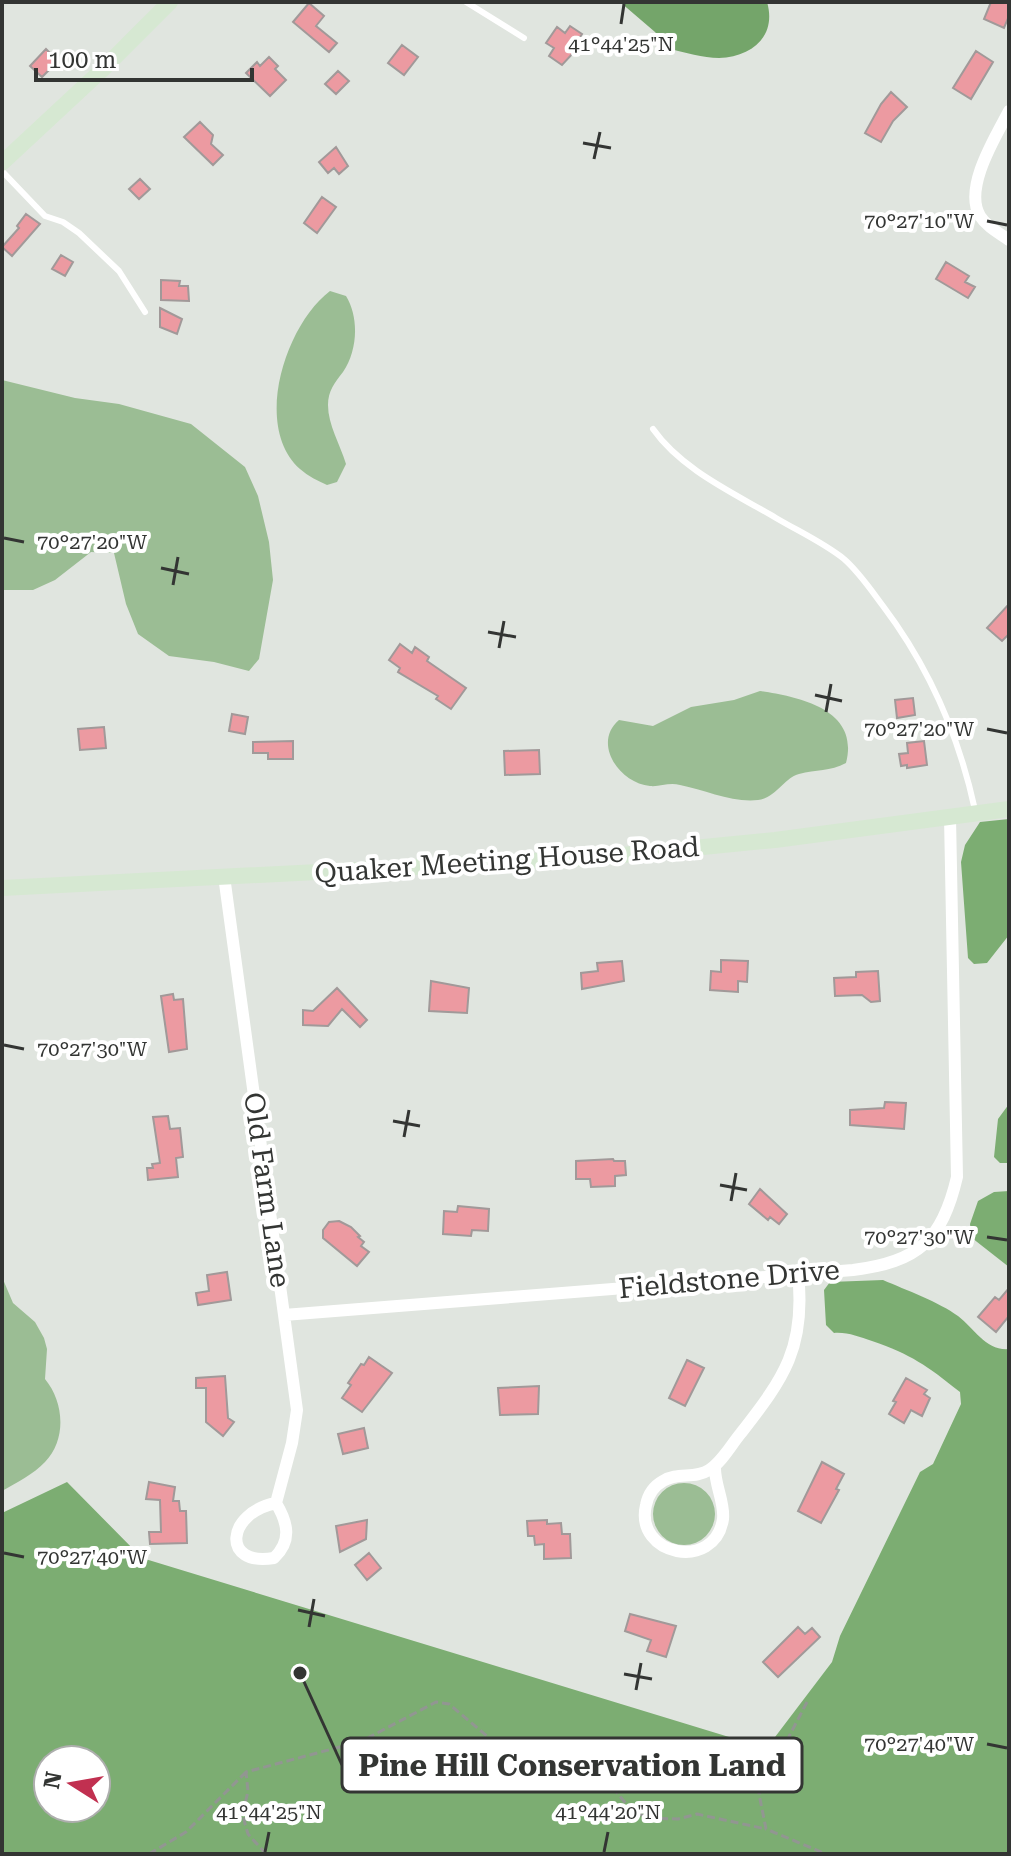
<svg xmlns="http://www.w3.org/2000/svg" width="1011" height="1856" font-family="'Roboto Serif',serif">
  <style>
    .green { fill: #9bbd94 }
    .forest { fill: #7cad72; fill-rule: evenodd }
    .water { fill: #74a56a }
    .building { fill: #ec9aa1; stroke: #a19999; stroke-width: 2 }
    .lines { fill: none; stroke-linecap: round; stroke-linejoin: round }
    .path { stroke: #929692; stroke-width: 3; stroke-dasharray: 8 4; stroke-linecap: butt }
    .lane { stroke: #fff; stroke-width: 6 }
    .street { stroke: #fff; stroke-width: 12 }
    .secondary { stroke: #d6e8d2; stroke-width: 16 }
    .ticks { fill: none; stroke: #333533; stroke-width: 3 }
    .labels { text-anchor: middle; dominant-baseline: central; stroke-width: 8; stroke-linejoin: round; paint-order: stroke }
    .street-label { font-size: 28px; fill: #333533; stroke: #fff }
    .ticks-label { font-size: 20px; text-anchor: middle; fill: #333533; stroke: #fff; stroke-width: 8; stroke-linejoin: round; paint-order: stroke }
    .leader { fill: none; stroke: #333533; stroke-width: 3 }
    .callout-dot { fill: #333533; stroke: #fff; stroke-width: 3 }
    .callout { fill: #fff; stroke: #333533; stroke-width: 3 }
    .callout-label { font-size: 30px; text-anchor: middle; font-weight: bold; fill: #333533 }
  </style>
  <rect width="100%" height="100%" fill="#e0e5df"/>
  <path class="green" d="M330,291L346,296C359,317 358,350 343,372C335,382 328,391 328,405C328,425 340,444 346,464L337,482L327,485C318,481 308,476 300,469C252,426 286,324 330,291Z
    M2,380L75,398L119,404L191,424L245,467L258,496L269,542L273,580L259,659L249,671L214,662L169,656L138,634L126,604L114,553L91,552L55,580L33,590H2Z
    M760,691C799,697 860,709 846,763C830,772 816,769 799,774C785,777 776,798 758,800C733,803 705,790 680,785C669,782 660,787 650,786C619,783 592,743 619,720L653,726L691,707L734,700Z
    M2,1277L13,1303L35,1322L44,1338L47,1349L45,1379C64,1402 67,1439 45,1462C34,1474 16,1483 2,1491Z
    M653 1514a31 31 0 1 1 62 0a31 31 0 1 1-62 0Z"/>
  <path class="forest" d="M1009,819V935L987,963L974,964L968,958L961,862L965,845L980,822Z
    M1009,1104V1163H1000L994,1157L998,1119Z
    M1009,1191V1267L972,1238L970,1224L978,1201L994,1192Z
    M883,1280C906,1290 939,1302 958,1316C975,1329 986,1351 1009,1349V1854H2V1513L67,1482L142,1558L752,1744L772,1741L832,1662L840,1636L920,1472L933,1464L961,1404L960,1392C926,1365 912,1355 872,1341C859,1337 848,1332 834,1333L826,1325L824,1290L830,1282ZM48,1760H96V1808H48Z"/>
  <path class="water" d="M620,2H767C777,36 752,57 719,58C703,58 685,52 669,49L655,32Z"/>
  <path class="building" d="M991,2H1009V16L1004,28L984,19Z
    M309,3L324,16L316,26L337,43L329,52L293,22Z
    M570,26L582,34L572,49L575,51L562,65L549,56L554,48L546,43L557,27L565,33Z
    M402,45L418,57L404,75L388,63Z
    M46,49L58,61L42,77L30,66Z
    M976,51L993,62L971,99L953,88Z
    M269,57L278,66L275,69L286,80L270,96L246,73L257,62L260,66Z
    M338,71L349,81L336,94L325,84Z
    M891,92L907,107L893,121L881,142L865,133L881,104Z
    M200,122L213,135L211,144L223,155L213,165L184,137Z
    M336,147L348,166L339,174L334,168L328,173L319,162Z
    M140,179L150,189L139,199L129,189Z
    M322,197L336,207L317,233L304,223Z
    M26,214L40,224L12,256L2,247L19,228L17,226Z
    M61,255L73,262L65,276L52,269Z
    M946,262L969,276L965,282L975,287L968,298L936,279Z
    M161,280L180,281L179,286H188L189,301L161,300Z
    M160,308L182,319L177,334L160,327Z
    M1009,604V634L1002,641L987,628Z
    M400,644L412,653L415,647L429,657L427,661L466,688L451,709L436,699L438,696L398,672L400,668L389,660Z
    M913,698L915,715L897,718L895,700Z
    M232,714L248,717L245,734L229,731Z
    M104,727L106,748L80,750L78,729Z
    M293,741V759H268V753H253V742Z
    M924,741L927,765L907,768V765L901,766L899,754L908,753L907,743Z
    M539,750L540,774L505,775L504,751Z
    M721,960L748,961L747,982L738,981V992L710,990L711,971L721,972Z
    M622,961L624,981L582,989L581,973L598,971L597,963Z
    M878,971L880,1001L871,1002L862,995L835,996L834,978L856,977V972Z
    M431,981L469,988L467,1013L429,1011Z
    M337,988L367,1020L360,1027L342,1009L328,1026L303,1025V1010L313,1011Z
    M173,994L174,1000L183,999L187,1049L169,1052L161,996Z
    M885,1102L906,1103L904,1129L850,1125V1110L884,1108Z
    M168,1116L170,1129L180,1128L183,1157L176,1158L178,1177L148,1180L147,1168H153L152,1164L160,1163L153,1117Z
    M613,1159L614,1161H625L626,1175L615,1176V1186L591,1187L590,1179H576V1161Z
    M760,1189L787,1214L779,1224L770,1217L768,1220L749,1204Z
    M458,1206L489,1209L488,1231L472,1230L471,1236L443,1234L444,1211L457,1212Z
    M339,1221L351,1227L360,1236L358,1237L364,1242L361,1246L369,1252L357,1266L323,1238V1230L329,1222Z
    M227,1272L231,1300L198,1305L196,1293L209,1291L207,1275Z
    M1009,1288V1316L996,1332L978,1317L995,1297L999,1300Z
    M369,1357L392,1373L362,1412L342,1398L351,1385L348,1383L361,1364L364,1365Z
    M687,1360L704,1368L685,1406L669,1398Z
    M225,1376L228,1418L234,1422L223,1436L206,1422V1388H196V1378Z
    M906,1378L927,1390L924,1394L930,1398L922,1416L911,1410L904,1423L889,1414L896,1402L893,1401Z
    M539,1386L538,1414L500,1415L498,1388Z
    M364,1428L368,1448L343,1454L338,1434Z
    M822,1462L844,1474L836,1489L839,1490L821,1523L798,1511Z
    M149,1482L175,1487L173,1501H179L180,1511H186L187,1543L150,1544L149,1532H161L160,1500L146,1499Z
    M367,1520L366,1539L340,1552L336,1526Z
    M547,1520V1524L561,1523L562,1534H570L571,1558L544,1559V1544L535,1545L534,1536H528L527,1521Z
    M369,1553L381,1568L367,1580L355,1565Z
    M630,1614L676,1626L666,1657L647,1651L651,1640L625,1631Z
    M798,1627L805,1634L812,1628L820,1637L778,1677L763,1662Z"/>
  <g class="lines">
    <path class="path" d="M807,1702L759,1794L766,1829L826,1854
      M149,1854L186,1832L246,1772
      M266,1854L248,1834L245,1824L243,1813L248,1791L246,1772L362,1741L436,1702L449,1704L519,1763L556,1771L594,1765L632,1811L649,1818L678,1819L697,1814L766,1829"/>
    <path class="lane" d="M466,2L524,38
      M2,171L45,216L63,222L79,233L119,271L145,312
      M653,429C682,470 734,493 776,518C798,531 824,543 844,559C859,572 871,590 883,606C929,667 959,736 975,810"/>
    <path class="street" d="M1009,111C996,136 963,188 980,216C987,227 999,233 1009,240
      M224,876L297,1410L292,1443L276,1503
      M284,1315L853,1270C918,1262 942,1241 957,1177L950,817
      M715,1466C714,1484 725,1502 723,1519C715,1572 634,1556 646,1505C648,1495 654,1486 663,1481C677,1472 695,1479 709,1470C722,1462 731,1445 741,1433C784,1378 806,1347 798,1274
      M276,1503C288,1523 292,1541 274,1558C221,1567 226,1513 276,1503Z"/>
    <path class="secondary" d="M2,163L103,69L170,2
      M2,888L592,858L775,840L1009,809"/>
  </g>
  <path class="ticks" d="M621,24L624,4M583,143L611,148M594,159L600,132M987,221L1007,225M4,538L24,542M161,568L189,574M173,585L178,557M488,632L516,637M499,648L504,621M815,695L842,701M826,712L831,684M987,729L1007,733M4,1045L24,1049M393,1121L420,1126M404,1137L409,1110M720,1185L747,1190M731,1201L736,1173M987,1237L1007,1240M4,1553L24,1557M298,1610L325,1616M309,1627L314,1599M624,1674L652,1679M636,1690L641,1663M987,1744L1007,1748M265,1852L269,1832M604,1852L608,1832"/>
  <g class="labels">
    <g class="street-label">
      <text transform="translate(507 860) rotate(-4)">Quaker Meeting House Road</text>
      <text transform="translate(267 1190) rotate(82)">Old Farm Lane</text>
      <text transform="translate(729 1279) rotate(-5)">Fieldstone Drive</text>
    </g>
  </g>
  <g class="ticks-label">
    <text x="621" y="51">41°44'25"N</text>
    <text x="919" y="228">70°27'10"W</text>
    <text x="92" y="549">70°27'20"W</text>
    <text x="919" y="736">70°27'20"W</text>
    <text x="92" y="1056">70°27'30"W</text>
    <text x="919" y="1244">70°27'30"W</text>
    <text x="92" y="1564">70°27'40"W</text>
    <text x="919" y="1751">70°27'40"W</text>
    <text x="269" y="1819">41°44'25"N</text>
    <text x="608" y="1819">41°44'20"N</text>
  </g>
  <path class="leader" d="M300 1673L342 1765"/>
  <circle class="callout-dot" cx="300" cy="1673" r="8"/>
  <rect class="callout" x="342" y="1738" width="460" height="54" rx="8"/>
  <g class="callout-label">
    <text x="572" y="1776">Pine Hill Conservation Land</text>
  </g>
  <rect width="1011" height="1856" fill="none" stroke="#333533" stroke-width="8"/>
  <g transform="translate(72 1784) rotate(281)"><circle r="38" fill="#ffffff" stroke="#adaead" stroke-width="2"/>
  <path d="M0-6L14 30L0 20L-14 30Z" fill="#c13050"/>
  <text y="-12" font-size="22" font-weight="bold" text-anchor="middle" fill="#333533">N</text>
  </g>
  <path d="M36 68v12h216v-12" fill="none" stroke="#333533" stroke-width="4"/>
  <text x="48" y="68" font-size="24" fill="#333533" stroke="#ffffff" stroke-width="6" paint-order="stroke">100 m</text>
</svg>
